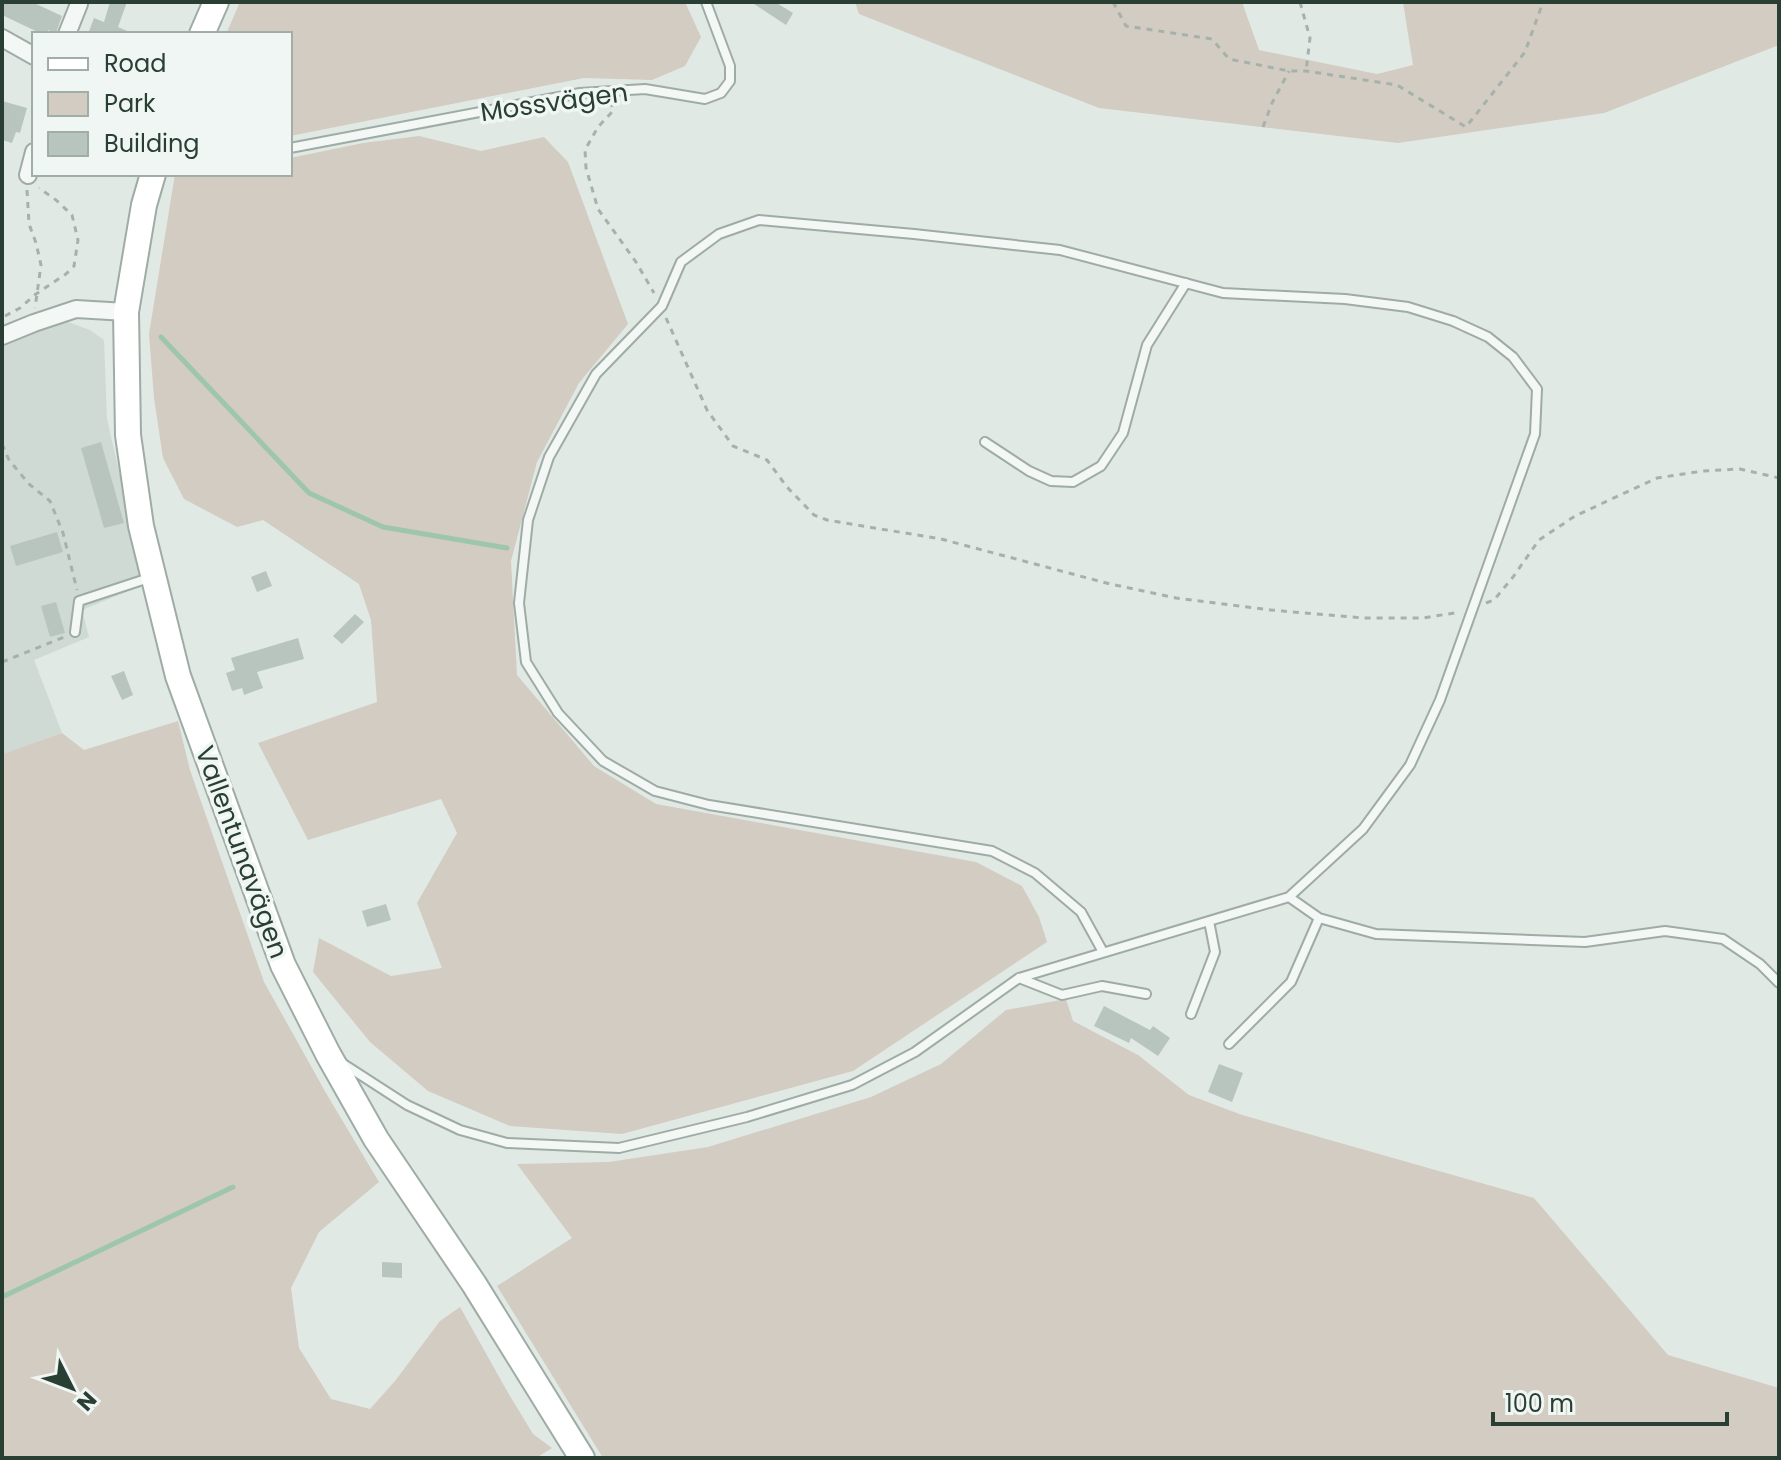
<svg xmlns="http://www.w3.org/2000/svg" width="1781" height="1460" font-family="Poppins,sans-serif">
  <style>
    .built { fill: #cfdad4 }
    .green { fill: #d2ccc3 }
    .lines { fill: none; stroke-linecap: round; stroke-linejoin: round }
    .stream { stroke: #9ec6ad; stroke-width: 5 }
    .building { fill: #b8c5be }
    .lane-casing { stroke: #9faca5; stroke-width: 12 }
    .street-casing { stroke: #9faca5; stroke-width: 20 }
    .secondary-casing { stroke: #9faca5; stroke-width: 28 }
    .path { stroke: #a7b1ac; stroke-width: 3; stroke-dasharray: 6 6; stroke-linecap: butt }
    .lane { stroke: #f3f7f5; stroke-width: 8 }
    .street { stroke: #f3f7f5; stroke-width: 16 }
    .secondary { stroke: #fff; stroke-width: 24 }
    .labels { text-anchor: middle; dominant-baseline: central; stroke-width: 7; stroke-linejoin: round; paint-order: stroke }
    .street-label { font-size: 26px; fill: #2a3f34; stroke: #f0f6f3 }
  </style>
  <rect width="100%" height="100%" fill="#e1e9e4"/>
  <path class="built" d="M65,321L90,330L104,340L107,419L145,584L82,610L89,637L34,660L62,733L2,754V344Z"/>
  <path class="green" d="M240,2H685L701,37L685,66L652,80L584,78L290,136V34H226Z
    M855,2H1242L1259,50L1377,74L1413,65L1403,2H1779V45L1604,113L1398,143L1099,108L859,14Z
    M419,136L481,151L544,137L568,162L628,324L579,383L537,462L511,561L517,675L594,766L656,804L976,862L1022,886L1039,917L1047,942L853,1071L622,1134L510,1126L428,1091L370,1042L313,972L319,938L391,976L442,968L417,903L457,833L441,799L308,840L258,743L377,702L371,620L359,584L263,520L237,527L184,499L163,458L154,398L149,334L175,174H290V158L363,143Z
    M178,721L190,770L264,982L326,1093L379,1182L319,1232L291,1288L299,1348L331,1399L370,1409L395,1381L440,1321L460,1307L507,1391L533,1434L552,1448L536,1458H2V754L62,733L84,750Z
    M1066,999L1073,1021L1138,1055L1189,1095L1242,1115L1534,1198L1668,1355L1779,1388V1458H603L497,1286L572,1238L517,1164L609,1162L708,1147L871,1097L941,1064L1006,1010Z"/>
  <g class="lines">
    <path class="stream" d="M161,337L309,493L383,527L507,548
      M2,1297L233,1187"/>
  </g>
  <path class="building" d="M2,2H32L62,16L56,33L48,30L46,34H42L2,15Z
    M110,2H127L118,27L134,34H88L94,18L104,22Z
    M751,2H775L793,13L786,25Z
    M2,101L27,108L20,133L16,132L12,143L2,140Z
    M101,442L124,523L104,528L81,448Z
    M57,532L63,552L16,566L10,546Z
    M266,571L272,586L257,592L251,577Z
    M56,602L65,633L50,637L41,606Z
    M355,614L364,622L342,644L333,636Z
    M298,638L304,659L257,672L263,688L244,695L242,688L232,691L226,673L235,670L231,658Z
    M124,671L133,695L122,700L111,676Z
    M386,904L391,920L367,927L362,911Z
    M1104,1006L1150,1030L1153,1026L1170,1038L1158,1056L1131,1038L1129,1043L1094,1026Z
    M1219,1064L1243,1073L1232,1102L1208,1092Z
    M382,1262L402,1263V1278L382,1277Z"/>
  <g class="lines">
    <g class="lane-casing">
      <path id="lane" d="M290,148L580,93L645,89L705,99L721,93L730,81V66L706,2
        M985,442L1029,471L1051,481L1073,482L1101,466L1123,433L1147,345L1186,283
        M75,632L79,601L152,577
        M1289,897L1319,918L1376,934L1585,942L1665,931L1723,939L1760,964L1779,983
        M1019,978L1062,995L1102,986L1146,994
        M1191,1014L1215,952L1209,921
        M1229,1044L1291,982L1319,918
        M342,1063L407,1105L460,1130L507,1143L619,1148L747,1117L852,1085L915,1052L1019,978L1289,897L1363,829L1410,765L1440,700L1535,434L1537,389L1513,357L1488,337L1453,321L1408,307L1345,299L1223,293L1060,250L914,234L759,220L719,234L681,262L662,306L596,374L549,457L528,520L519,603L526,662L558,713L603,761L655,791L709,805L992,851L1035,873L1081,912L1103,952"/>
    </g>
    <g class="street-casing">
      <path id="street" d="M67,34L79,4
        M2,38L34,56
        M28,175L34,152
        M2,336L34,323L76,309L126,312"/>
    </g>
    <g class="secondary-casing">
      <path id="secondary" d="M202,34L216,2
        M153,174L144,205L126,312L128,435L141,526L178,676L283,965L328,1054L376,1139L474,1284L582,1458"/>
    </g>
    <path class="path" d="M1113,2L1126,26L1212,39L1229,59L1289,71H1306L1397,85L1466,127L1525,52L1543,2
      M1300,2L1310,38L1306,71
      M611,101L613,111L598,127L585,150L586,168L598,209L636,262L654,293
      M1263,127L1272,103L1289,71
      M27,190L29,224L36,243L41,265L35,308
      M5,316L20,308L36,294L66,274L74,266L78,240L72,215L56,200L39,188
      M666,318L707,410L733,446L767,460L787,487L814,515L827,520L941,539L1110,584L1176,598L1271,610L1363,618H1423L1460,612
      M2,444L9,460L29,484L50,501L63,533L77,590
      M1486,603L1494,600L1513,577L1539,540L1575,516L1657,478L1703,471L1740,469L1779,478
      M2,662L64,637"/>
    <use href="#lane" class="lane"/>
    <use href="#street" class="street"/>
    <use href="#secondary" class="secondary"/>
  </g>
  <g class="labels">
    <g class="street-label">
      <text transform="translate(554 102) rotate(-8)">Mossvägen</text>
      <text transform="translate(242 852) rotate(70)">Vallentunavägen</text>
    </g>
  </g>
  <rect width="1781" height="1460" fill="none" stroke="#2a3f34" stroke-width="8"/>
  <rect x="32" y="32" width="260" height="144" fill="#f0f6f3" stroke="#a1ada7" stroke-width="2"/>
  <rect x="48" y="58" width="40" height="12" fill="#ffffff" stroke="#a1ada7" stroke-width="2"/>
  <text x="104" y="72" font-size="24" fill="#2a3f34">Road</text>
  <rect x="48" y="92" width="40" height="24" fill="#d2ccc3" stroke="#a1ada7" stroke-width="2"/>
  <text x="104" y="112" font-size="24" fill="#2a3f34">Park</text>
  <rect x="48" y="132" width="40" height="24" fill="#b8c5be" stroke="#a1ada7" stroke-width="2"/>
  <text x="104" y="152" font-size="24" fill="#2a3f34">Building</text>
  <g transform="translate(72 1388) rotate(132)" stroke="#f0f6f3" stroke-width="6" paint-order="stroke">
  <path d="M0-6L14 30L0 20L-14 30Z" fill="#2a3f34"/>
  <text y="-12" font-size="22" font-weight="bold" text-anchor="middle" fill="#2a3f34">N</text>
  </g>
  <path d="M1493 1412v12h234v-12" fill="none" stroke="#2a3f34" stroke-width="4"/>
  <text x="1505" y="1412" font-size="24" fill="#2a3f34" stroke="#f0f6f3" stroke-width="6" paint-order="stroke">100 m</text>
</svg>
